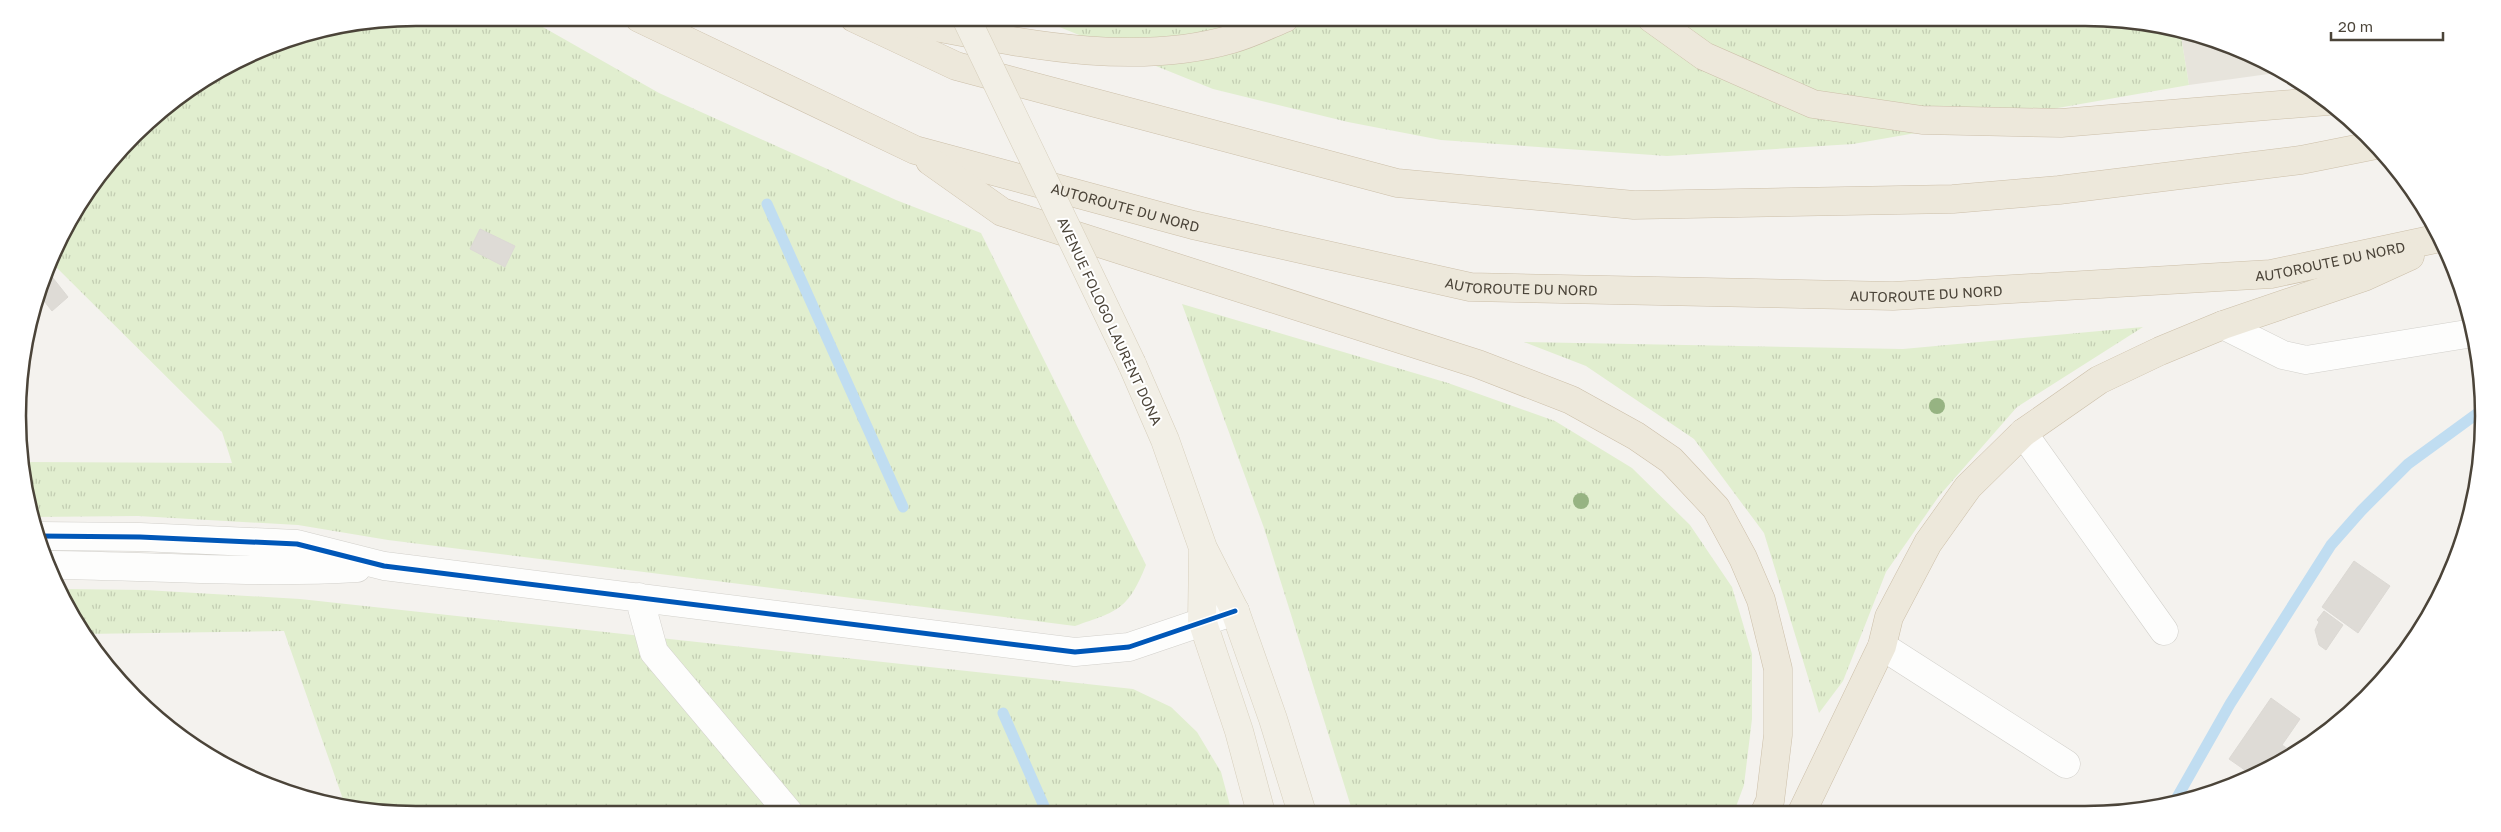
<svg xmlns="http://www.w3.org/2000/svg" width="2501" height="832" font-family="'Golos Text',sans-serif">
  <style>
    .residential { fill: #e7e4dc }
    .grass { fill: url(#grass-tufts) }
    .lines { fill: none; stroke-linecap: round; stroke-linejoin: round }
    .stream { stroke: #c0ddf1; stroke-width: 11 }
    .building { fill: #dedbd6; stroke: #dcd9d4 }
    .minor-casing { stroke: #d2d0cb; stroke-width: 29 }
    .major-casing { stroke: #d6cebb; stroke-width: 29 }
    .highway-casing { stroke: #ccbfa9; stroke-width: 29 }
    .minor { stroke: #fdfdfc; stroke-width: 28 }
    .major { stroke: #f2efe6; stroke-width: 28 }
    .highway { stroke: #ede8db; stroke-width: 28 }
    .major-bridge-casing { stroke: #d6cebb; stroke-width: 29; stroke-linecap: butt }
    .major-bridge { stroke: #f2efe6; stroke-width: 28 }
    .cycleway-casing { stroke: #fff; stroke-width: 8 }
    .cycleway { stroke: #0057b8; stroke-width: 5 }
    .tree { fill: #96b382 }
    .labels { text-anchor: middle; dominant-baseline: central; stroke-width: 4; stroke-linejoin: round; paint-order: stroke }
    .street-label { font-size: 14px; fill: #4b4439; stroke: #fff }
    .rim { fill: none; stroke: #4b4439; stroke-width: 2.5 }
  </style>
  <defs>
    <pattern id="grass-tufts" width="24" height="20" patternUnits="userSpaceOnUse" patternTransform="scale(1.25)"><rect width="24" height="20" fill="#e1eecf"/><path d="M3 7l-1-3M5 7V3M7 7l1-3M15 17l-1-3M17 17v-4M19 17l1-3" fill="none" stroke="#c3cdb2"/></pattern>
  </defs>
  <rect width="100%" height="100%" fill="#f4f2ee"/>
  <path class="residential" d="M2180,30L2261,58L2283,72L2189,85Z"/>
  <path class="grass" d="M416,18H527L659,93L896,200L981,233L1146,565C1128,610 1118,611 1075,626L388,540L298,525L138,516L31,517L22,462L232,463L222,432L52,263L59,239L100,173L153,117L264,48L339,25Z
    M1037,18H2085L2180,30L2189,85L1853,144L1667,156L1441,140L1348,122L1213,89Z
    M1182,304L1448,383L1555,421L1632,468L1690,525L1732,587L1752,654V719L1744,785L1734,812L1353,813L1264,528Z
    M2143,327L2017,407L1939,496L1886,572L1843,681L1819,713L1764,533L1694,439L1586,366L1524,342L1903,349Z
    M63,589L145,590L300,599L1133,689L1171,707L1197,732L1221,772L1232,813L416,814L345,805L284,631L83,634Z"/>
  <g class="lines">
    <path class="stream" d="M767,204L903,507
      M1003,713L1047,813
      M2175,801L2230,704L2331,545L2361,511L2408,464L2482,410"/>
  </g>
  <path class="building" d="M480,229L515,246L505,267L470,249Z
    M49,273L68,297L52,311L41,297Z
    M2354,561L2390,586L2358,633L2322,607Z
    M2324,611L2343,625L2326,650L2319,645L2315,630L2319,622L2317,620Z
    M2271,698L2300,719L2282,745L2291,751L2252,775L2229,759Z"/>
  <g class="lines">
    <g class="minor-casing">
      <path id="minor" d="M2223,325L2283,355L2306,360L2473,333
        M2023,433L2164,631
        M39,536L140,537L297,544L384,566L1075,652L1129,647L1235,611
        M52,565C154,566 256,574 357,568
        M639,597L654,652L790,814
        M1882,646L2066,764"/>
    </g>
    <g class="major-casing">
      <path id="major" d="M1132,364L1165,440L1203,548L1235,611L1273,719L1302,813
        M1203,550L1202,620L1239,731L1261,813"/>
    </g>
    <g class="highway-casing">
      <g id="highway">
        <path id="s1" d="M639,18L915,150L1193,225L1470,287L1893,296L2271,274L2440,238"/>
        <path d="M854,18L956,66L1397,183L1634,205L1953,199L2059,190L2301,160L2376,145"/>
        <path d="M886,18C997,37 1121,71 1232,39C1250,34 1268,25 1285,18"/>
        <path d="M1651,18L1704,56L1813,104L1922,120L2061,123L2328,101"/>
        <path d="M930,161L1002,212L1478,364L1571,400L1636,436L1671,460L1716,508L1743,558L1761,600L1778,669V735L1770,801L1765,812"/>
        <path d="M1802,812L1882,646L1889,617L1928,543L1968,487L2023,433L2099,380L2160,351L2223,325L2364,277L2410,256"/>
      </g>
    </g>
    <use href="#minor" class="minor"/>
    <use href="#major" class="major"/>
    <use href="#highway" class="highway"/>
    <g class="major-bridge-casing">
      <path id="major-bridge" d="M966,18L1132,364"/>
    </g>
    <use href="#major-bridge" class="major-bridge"/>
    <g class="cycleway-casing">
      <path id="cycleway" d="M39,536L140,537L297,544L384,566L1075,652L1129,647L1235,611"/>
    </g>
    <use href="#cycleway" class="cycleway"/>
  </g>
  <g class="tree">
    <circle cx="1937" cy="406" r="8"/>
    <circle cx="1581" cy="501" r="8"/>
  </g>
  <g class="labels">
    <g class="street-label">
      <text stroke="none"><textPath href="#s1" startOffset="524">AUTOROUTE DU NORD</textPath></text>
      <text stroke="none"><textPath href="#s1" startOffset="1740">AUTOROUTE DU NORD</textPath></text>
      <text stroke="none"><textPath href="#s1" startOffset="929">AUTOROUTE DU NORD</textPath></text>
      <text stroke="none"><textPath href="#s1" startOffset="1334">AUTOROUTE DU NORD</textPath></text>
      <text transform="translate(1110 321) rotate(65)">AVENUE FOLOGO LAURENT DONA</text>
    </g>
  </g>
  <path d="M0 0H2501V832H0ZM416 26H2085A390 390 0 0 1 2475 416V416A390 390 0 0 1 2085 806H416A390 390 0 0 1 26 416V416A390 390 0 0 1 416 26Z" fill="#fff" fill-rule="evenodd"/>
  <path class="rim" d="M416 26H2085A390 390 0 0 1 2475 416V416A390 390 0 0 1 2085 806H416A390 390 0 0 1 26 416V416A390 390 0 0 1 416 26Z"/>
  <path d="M2331 32v8h112v-8" fill="none" stroke="#4b4439" stroke-width="2.5"/>
  <text x="2338" y="32" font-size="15" fill="#4b4439" stroke="#ffffff" stroke-width="4" paint-order="stroke">20 m</text>
</svg>
